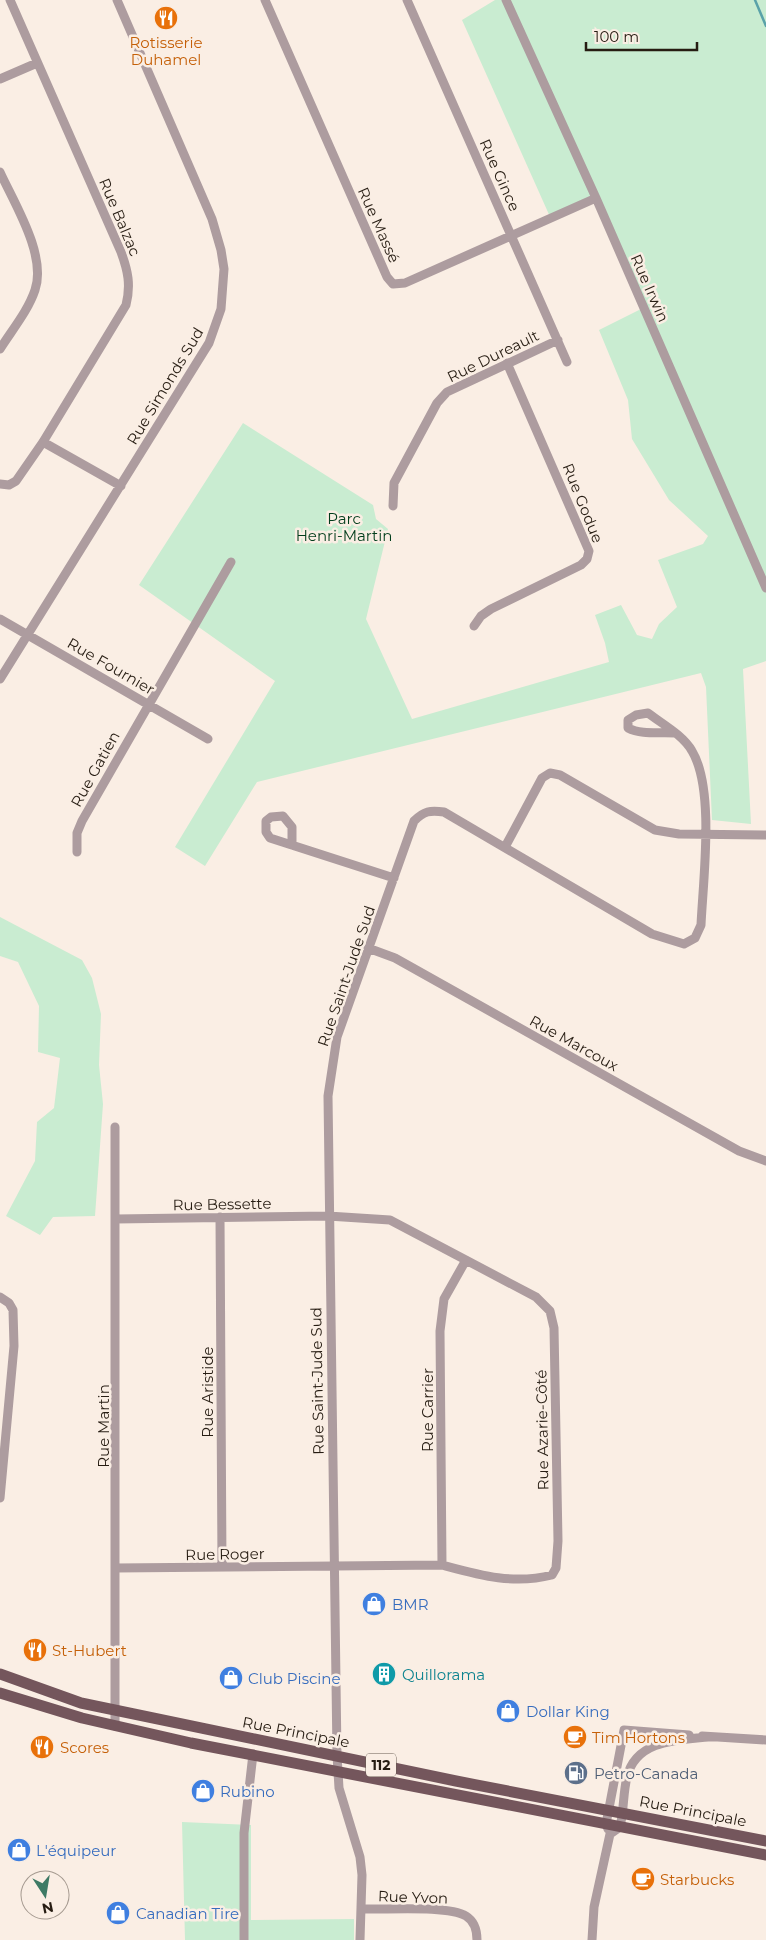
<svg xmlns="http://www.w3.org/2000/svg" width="766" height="1940" font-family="Montserrat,sans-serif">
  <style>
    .green { fill: #c9ecd1 }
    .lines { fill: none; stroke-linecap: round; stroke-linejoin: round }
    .stream { stroke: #5aa2a9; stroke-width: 2.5 }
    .minor { stroke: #ad9c9f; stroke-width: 9 }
    .major { stroke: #74565c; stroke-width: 11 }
    .labels { text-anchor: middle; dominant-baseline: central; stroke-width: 5; stroke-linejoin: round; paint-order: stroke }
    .shield { fill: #faeee4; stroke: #665b51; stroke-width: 1 }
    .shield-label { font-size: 14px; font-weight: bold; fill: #261c12 }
    .food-label { font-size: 15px; fill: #c56008; stroke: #faeee4; text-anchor: start }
    .street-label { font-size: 15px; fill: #261c12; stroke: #faeee4 }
    .park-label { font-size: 15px; fill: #003d1b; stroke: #faeee4 }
    .shop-label { font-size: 15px; fill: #366cbe; stroke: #faeee4; text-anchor: start }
    .culture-label { font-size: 15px; fill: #0d838f; stroke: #faeee4; text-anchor: start }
    .service-label { font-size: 15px; fill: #4e5e75; stroke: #faeee4; text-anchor: start }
  </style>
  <rect width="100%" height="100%" fill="#faeee4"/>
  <path class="green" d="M495,0H766V661L743,669L751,824L712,820L706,687L701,673L257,782L205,866L175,847L275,681L139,585L243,423L373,505L376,519L388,529L366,619L412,719L609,662L605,643L595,615L621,605L637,635L652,639L659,624L677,607L658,560L703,544L708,536L669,500L632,439L628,400L599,330L643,308L596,198L551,219L462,20Z
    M0,917L82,960L92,978L101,1014L99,1065L103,1104L95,1216L53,1217L40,1235L6,1216L35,1161L37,1122L54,1108L60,1058L38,1052L39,1006L18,962L0,956Z
    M182,1822L251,1825V1920L354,1919V1940H185Z"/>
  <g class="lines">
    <path class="stream" d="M755,0L766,26"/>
    <path class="minor" d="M265,0L387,277L393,284L405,283L596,198
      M407,0L567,362
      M506,0L596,198L766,588
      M0,79L37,63
      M0,172C14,203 47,255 35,290C28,311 12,330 0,349
      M43,442L121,486
      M0,484L9,485L16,481L43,442L126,305C131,285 128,271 121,252L10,0
      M393,506L394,483L437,403L447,392L558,340
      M0,619L208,739
      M474,626L481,616L491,609L581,565L587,559L589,551L507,363
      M0,679L209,343L221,309L224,269L221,250L212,219L117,0
      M292,845V827L283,816L271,817L266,821V832L270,838L394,878
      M505,847L542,778L550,773L560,775L655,830L679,834L766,835
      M77,852V833L82,821L231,562
      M368,948L395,958L739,1151L766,1161
      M220,1217L222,1567
      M116,1219L328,1216L390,1220L536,1297L550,1311L554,1328L558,1541L556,1568L552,1575C513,1585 479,1575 442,1565L116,1568
      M0,1297L9,1303L13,1310L14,1346L0,1498
      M442,1565L440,1331L444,1299L466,1260
      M115,1726V1127
      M702,1736L766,1740
      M608,1829L606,1824L624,1730L689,1735
      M361,1909C385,1910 448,1905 466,1916C474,1921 477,1931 477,1940
      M244,1940V1833L253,1754
      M360,1940L362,1875L360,1857L339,1788L337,1755L328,1096L337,1037L414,821C424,811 430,810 444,812L652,934L684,944L695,938L701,925C703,880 715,789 692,751C683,735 662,724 648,713L636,715L628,720V728C641,735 659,732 675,733
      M592,1940L594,1907L610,1834L620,1827C624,1810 623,1793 627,1777C636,1740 677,1740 708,1737"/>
    <path class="major" d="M0,1674L81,1703L456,1781L766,1841
      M0,1693L82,1718L191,1743L766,1855"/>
  </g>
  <defs>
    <g id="restaurant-disc" transform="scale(1.25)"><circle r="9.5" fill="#e8710a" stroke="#faeee4"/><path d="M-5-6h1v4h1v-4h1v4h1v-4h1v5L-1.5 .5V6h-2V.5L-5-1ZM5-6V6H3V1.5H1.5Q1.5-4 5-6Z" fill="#fff"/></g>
    <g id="shop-disc" transform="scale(1.25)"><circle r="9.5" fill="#3f7fe0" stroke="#faeee4"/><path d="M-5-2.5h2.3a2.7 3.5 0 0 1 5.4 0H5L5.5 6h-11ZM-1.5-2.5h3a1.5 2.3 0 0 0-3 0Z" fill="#fff"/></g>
    <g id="building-disc" transform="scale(1.25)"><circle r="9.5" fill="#0f9aa8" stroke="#faeee4"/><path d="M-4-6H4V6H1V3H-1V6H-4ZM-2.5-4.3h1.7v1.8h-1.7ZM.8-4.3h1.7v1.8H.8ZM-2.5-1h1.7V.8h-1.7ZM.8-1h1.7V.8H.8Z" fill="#fff"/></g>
    <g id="cafe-disc" transform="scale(1.25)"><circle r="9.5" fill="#e8710a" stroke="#faeee4"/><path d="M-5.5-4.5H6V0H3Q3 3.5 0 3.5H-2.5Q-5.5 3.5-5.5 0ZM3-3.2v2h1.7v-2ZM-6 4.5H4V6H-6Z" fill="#fff"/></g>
    <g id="fuel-disc" transform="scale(1.25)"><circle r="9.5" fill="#5c6f8a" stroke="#faeee4"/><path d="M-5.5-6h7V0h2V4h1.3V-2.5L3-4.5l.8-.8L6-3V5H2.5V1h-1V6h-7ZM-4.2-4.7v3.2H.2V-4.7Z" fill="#fff"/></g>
  </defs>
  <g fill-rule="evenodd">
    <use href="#restaurant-disc" x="166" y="18"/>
    <use href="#shop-disc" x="374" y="1604"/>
    <use href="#restaurant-disc" x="35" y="1650"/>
    <use href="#building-disc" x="384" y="1674"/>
    <use href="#shop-disc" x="231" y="1678"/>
    <use href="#shop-disc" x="508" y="1711"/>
    <use href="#cafe-disc" x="575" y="1737"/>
    <use href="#restaurant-disc" x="42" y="1747"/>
    <use href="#fuel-disc" x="576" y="1773"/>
    <use href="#shop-disc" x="203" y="1791"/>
    <use href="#shop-disc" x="19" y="1850"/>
    <use href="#cafe-disc" x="643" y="1879"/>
    <use href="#shop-disc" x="118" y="1913"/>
  </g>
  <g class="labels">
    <rect class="shield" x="366" y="1753.5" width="30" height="23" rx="4"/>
    <g class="shield-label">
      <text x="381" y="1765">112</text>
    </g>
    <g class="food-label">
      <text x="166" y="42" text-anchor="middle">Rotisserie<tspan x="166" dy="17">Duhamel</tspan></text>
      <text x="52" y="1650">St-Hubert</text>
      <text x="592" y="1737">Tim Hortons</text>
      <text x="60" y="1747">Scores</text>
      <text x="660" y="1879">Starbucks</text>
    </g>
    <g class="street-label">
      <text transform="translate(500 175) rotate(66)">Rue Gince</text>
      <text transform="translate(120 217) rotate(67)">Rue Balzac</text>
      <text transform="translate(379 225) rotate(66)">Rue Massé</text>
      <text transform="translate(650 288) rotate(66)">Rue Irwin</text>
      <text transform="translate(493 356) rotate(-26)">Rue Dureault</text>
      <text transform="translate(165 386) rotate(-59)">Rue Simonds Sud</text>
      <text transform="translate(583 503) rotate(68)">Rue Godue</text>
      <text transform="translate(111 666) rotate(30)">Rue Fournier</text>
      <text transform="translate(95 769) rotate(-61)">Rue Gatien</text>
      <text transform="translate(346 976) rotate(-71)">Rue Saint-Jude Sud</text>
      <text transform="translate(574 1043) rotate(29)">Rue Marcoux</text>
      <text transform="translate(222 1204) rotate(-1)">Rue Bessette</text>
      <text transform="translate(317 1381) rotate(-91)">Rue Saint-Jude Sud</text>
      <text transform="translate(207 1392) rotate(-90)">Rue Aristide</text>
      <text transform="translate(427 1410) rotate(-90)">Rue Carrier</text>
      <text transform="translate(103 1426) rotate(-90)">Rue Martin</text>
      <text transform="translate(542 1430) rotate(-91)">Rue Azarie-Côté</text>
      <text transform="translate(225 1554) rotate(-1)">Rue Roger</text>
      <text transform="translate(296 1732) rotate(11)">Rue Principale</text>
      <text transform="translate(693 1811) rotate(11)">Rue Principale</text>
      <text transform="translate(413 1897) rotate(2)">Rue Yvon</text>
    </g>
    <g class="park-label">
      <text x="344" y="518">Parc<tspan x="344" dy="17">Henri-Martin</tspan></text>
    </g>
    <g class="shop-label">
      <text x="392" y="1604">BMR</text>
      <text x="248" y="1678">Club Piscine</text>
      <text x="526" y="1711">Dollar King</text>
      <text x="220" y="1791">Rubino</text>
      <text x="36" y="1850">L'équipeur</text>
      <text x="136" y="1913">Canadian Tire</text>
    </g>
    <g class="culture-label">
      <text x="402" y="1674">Quillorama</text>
    </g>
    <g class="service-label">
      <text x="594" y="1773">Petro-Canada</text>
    </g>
  </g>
  <g transform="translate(45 1895) rotate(168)"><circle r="24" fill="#faeee4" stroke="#a59a90"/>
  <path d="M0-4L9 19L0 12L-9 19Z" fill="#3e7a65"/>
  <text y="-8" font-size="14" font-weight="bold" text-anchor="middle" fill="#261c12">N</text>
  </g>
  <path d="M586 42v8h111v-8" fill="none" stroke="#261c12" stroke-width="2.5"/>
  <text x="594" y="42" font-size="15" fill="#261c12" stroke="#faeee4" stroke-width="4" paint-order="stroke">100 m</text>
</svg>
